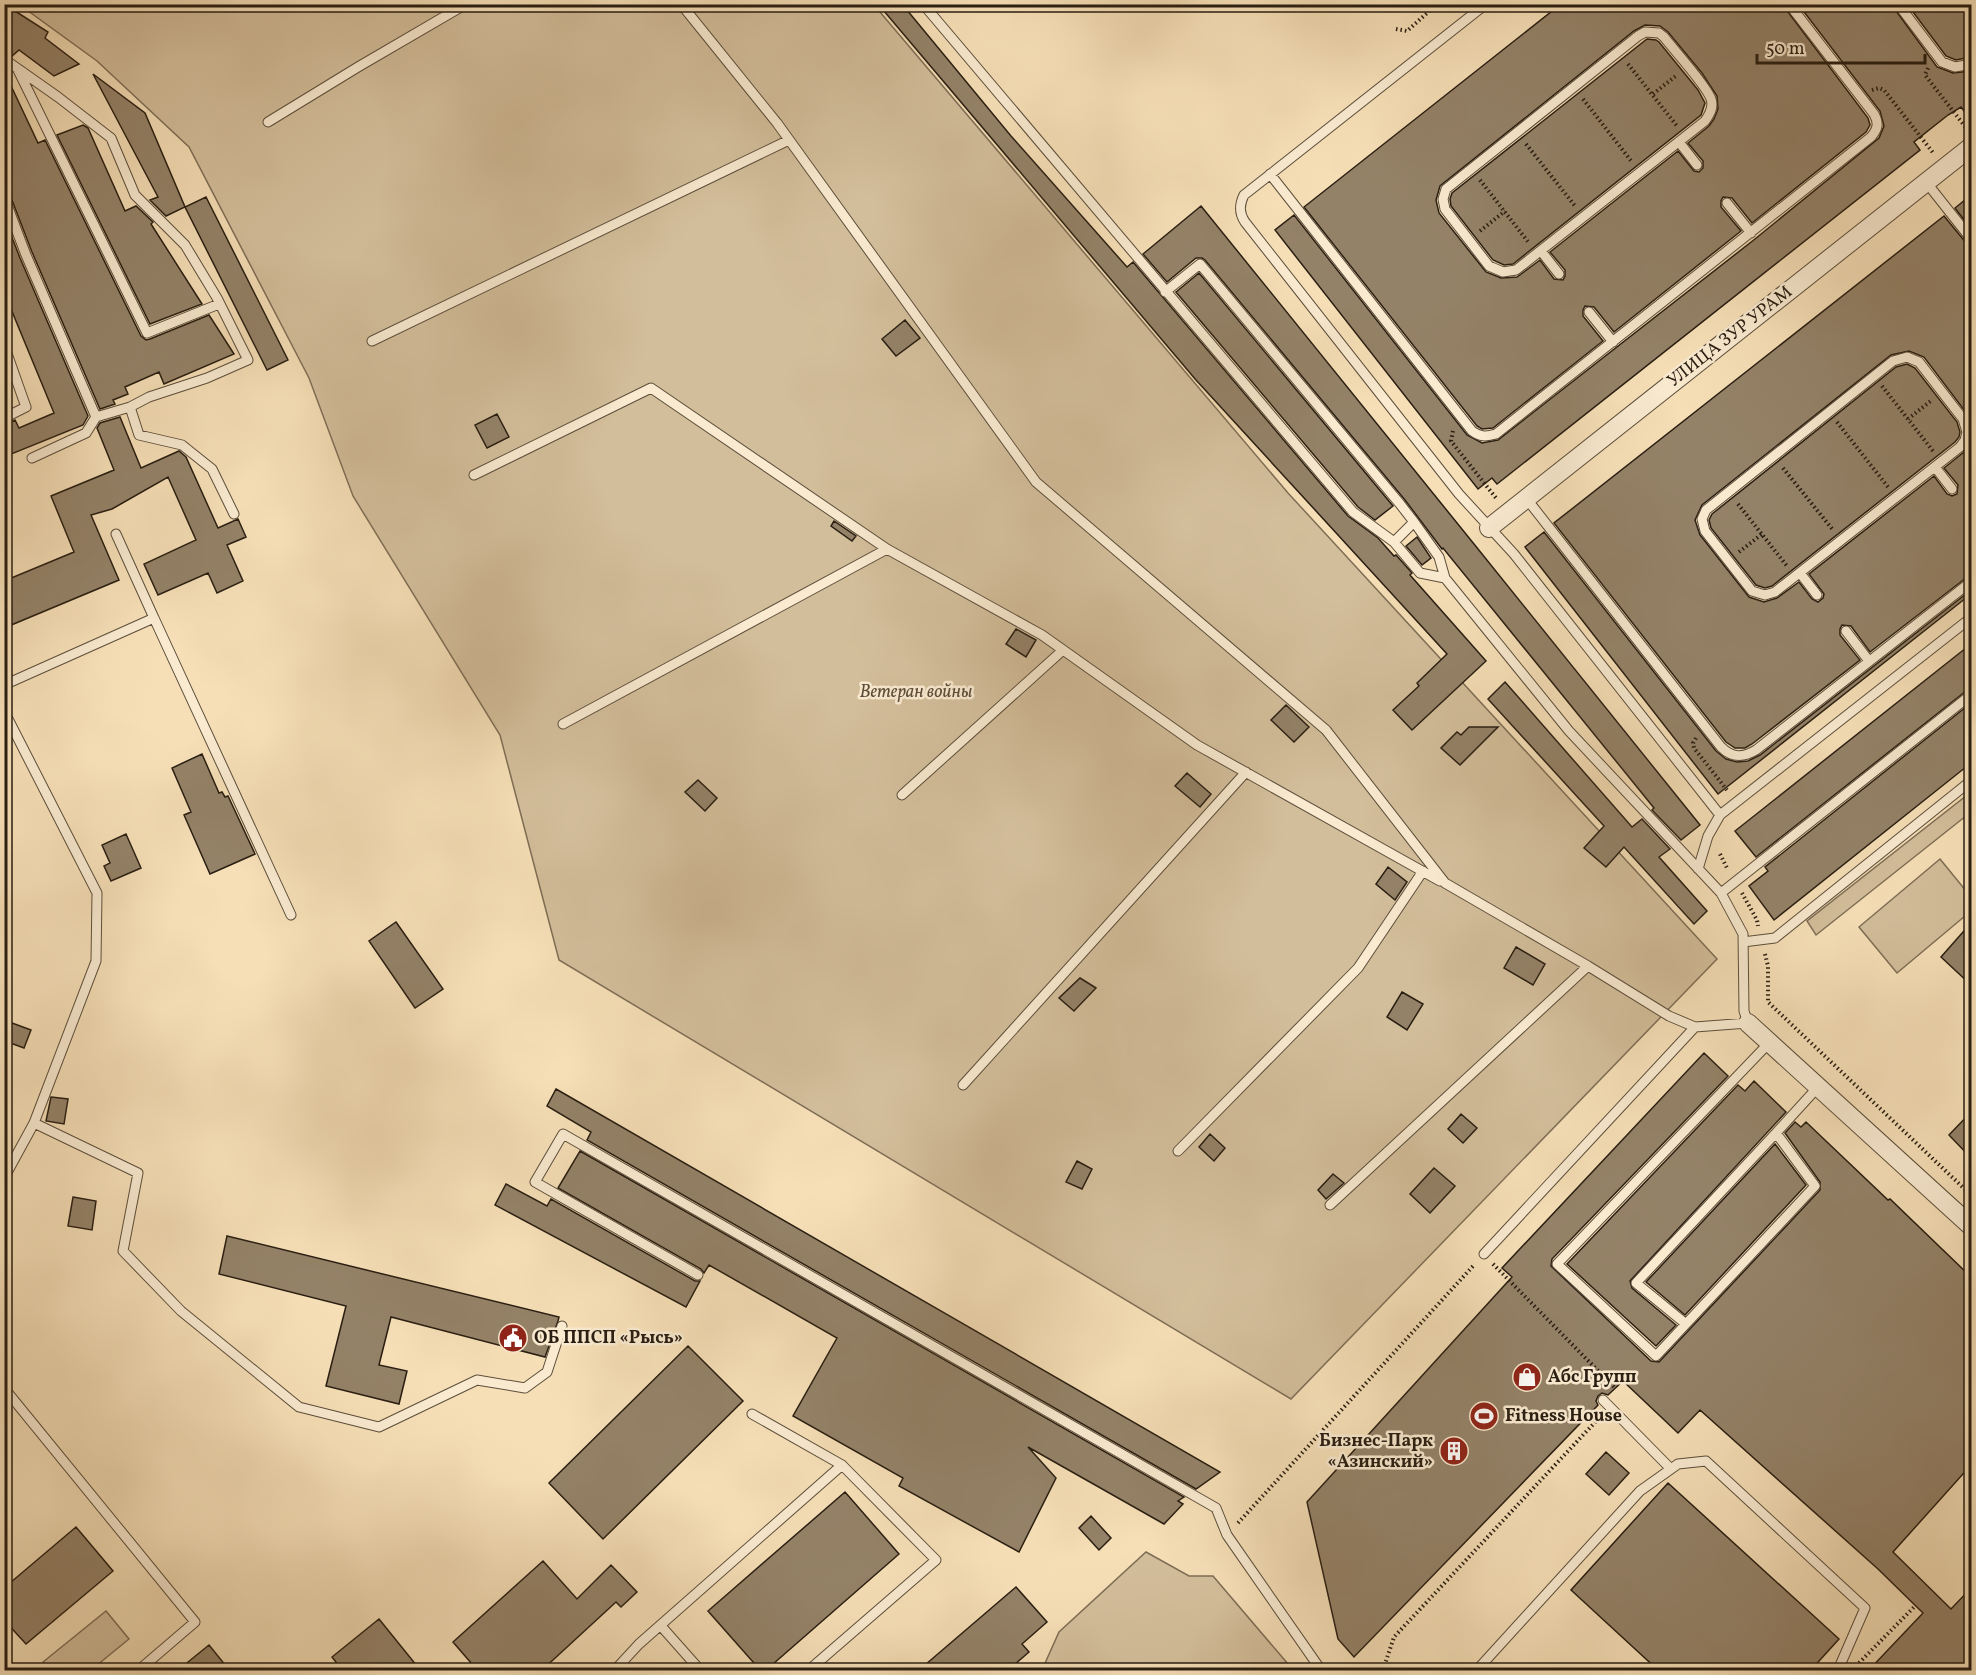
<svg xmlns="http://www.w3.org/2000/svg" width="1976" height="1675" font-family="Vollkorn,serif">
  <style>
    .green { fill: #d3be9b; stroke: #7e6e56; stroke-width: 1.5 }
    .building { fill: #948268; stroke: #291e12; stroke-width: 1.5; fill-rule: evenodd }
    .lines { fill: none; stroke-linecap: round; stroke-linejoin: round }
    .lane-casing { stroke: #5c4e3b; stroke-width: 11 }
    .street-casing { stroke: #5c4e3b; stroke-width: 20 }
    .path { stroke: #291e12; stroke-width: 4; stroke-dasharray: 1.5 3; stroke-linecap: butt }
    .lane { stroke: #f9ead0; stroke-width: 9 }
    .street { stroke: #f9ead0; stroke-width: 18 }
    .labels { text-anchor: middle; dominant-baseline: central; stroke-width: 5; stroke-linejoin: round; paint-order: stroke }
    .street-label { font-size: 18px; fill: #291e12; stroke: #f9ead0 }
    .park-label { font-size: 18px; font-style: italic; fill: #5c4e3b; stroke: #f9ead0 }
    .poi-label { font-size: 18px; font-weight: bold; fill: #291e12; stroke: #f9ead0; text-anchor: start }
  </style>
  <rect width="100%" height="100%" fill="#f6dfb7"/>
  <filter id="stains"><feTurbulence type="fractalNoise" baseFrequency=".00333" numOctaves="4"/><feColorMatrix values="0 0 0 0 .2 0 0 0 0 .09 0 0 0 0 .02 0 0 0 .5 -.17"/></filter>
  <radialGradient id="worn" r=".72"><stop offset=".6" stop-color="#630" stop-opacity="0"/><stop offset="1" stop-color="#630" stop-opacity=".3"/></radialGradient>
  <path class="green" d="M20,5H874L1288,493L1717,959L1291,1399L559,960L500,735L353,496L309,378L189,147L97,61Z
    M1971,792V812L1816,935L1807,921Z
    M1940,859L1971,897V911L1897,973L1859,927Z
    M1146,1552L1189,1576H1213L1288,1664L1286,1670H1042L1059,1632Z
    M106,1611L129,1639L91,1670H50L43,1662Z"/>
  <path class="building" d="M4,4L48,32L45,38L79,64L54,76L19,50L12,56L4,52Z
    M878,4H902L1011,136L1127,267L1133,262L1348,516L1378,538L1394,556L1396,555L1412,573L1410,575L1486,661L1412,730L1393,710L1419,686L1417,683L1447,654L1196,380Z
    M1561,4H1782L1868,118L1870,125L1866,132L1752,223L1732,198L1723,197L1721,201V207L1741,231L1614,332L1594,307L1585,306L1583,310V316L1603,341L1493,428L1482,429L1477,426L1304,207ZM1645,25L1660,26L1668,32L1702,73L1717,96L1718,109L1714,119L1709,126L1688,143L1703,161V168L1699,172L1694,171L1678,151L1550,252L1565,270V276L1563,280L1554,279L1540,260L1517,277L1501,278L1486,272L1439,213L1436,200L1440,186L1634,31Z
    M1798,4H1891L1937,67L1953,73L1971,71V120L1961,107L1948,115L1914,142L1920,150L1497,484L1492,478L1478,489L1275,230L1294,215L1467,435L1482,443L1498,440L1755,239L1879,138L1884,126L1880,111Z
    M1907,4H1971V57L1956,60L1946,56Z
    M1647,39L1656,40L1659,42L1698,90L1705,103L1701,115L1513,264L1504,265L1493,260L1451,206L1450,199L1452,193Z
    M4,71L38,143L45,140L141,336L146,340L150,339L209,315L234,354L164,384L159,372L125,387L128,394L113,400L115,404L100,409L32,252L10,195L4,190Z
    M93,74L145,113L185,207L166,216L150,200L158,197Z
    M83,125L88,128L125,211L136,206L153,222L151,224L202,304L150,324L57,135Z
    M1971,195V229L1955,208Z
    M206,197L288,360L267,370L185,207Z
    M1201,206L1474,544L1700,825L1681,840L1652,810L1654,808L1443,548L1442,549L1405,500L1205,260L1202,258H1196L1167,282L1143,254Z
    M1944,216L1967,244L1971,247V424L1968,415L1924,357L1909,351L1891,355L1702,505L1695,520L1700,535L1749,597L1764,602L1777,598L1799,582L1812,599L1818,602L1823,598L1824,594L1809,574L1934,476L1947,494L1952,496L1957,494L1958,485L1944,468L1964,452L1971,442V574L1870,652L1851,626L1842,625L1840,629V635L1860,660L1752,744L1745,748H1735L1726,742L1554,523Z
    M4,217L20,258L88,416L83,425L4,457V425L15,420L19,428L54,413L4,292Z
    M1199,273L1393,506L1375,520L1358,507L1176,292Z
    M905,320L920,338L896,356L882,339Z
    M1907,364L1915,368L1957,422L1960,432L1959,437L1955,442L1772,586L1765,588L1756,585L1711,528L1709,520L1712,514L1896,367Z
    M497,414L509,437L487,448L475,425Z
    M120,417L141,468L179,451L186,457L218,528L238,519L246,537L227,545L243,581L217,593L208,573L158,595L144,564L196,540L168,477L112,509L91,515L119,580L4,628V581L74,552L51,496L114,470L97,428L100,423Z
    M834,521L856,536L852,541L831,526Z
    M1544,532L1716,751L1726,759L1737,762L1748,761L1760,755L1971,590V594L1718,794L1525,547Z
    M1417,537L1431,558L1422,565L1406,546Z
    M1016,629L1036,640L1026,657L1006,644Z
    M1971,644V687L1756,857L1735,831Z
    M1505,682L1632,827L1642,819L1670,849L1659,857L1707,911L1694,924L1624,847L1606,867L1584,848L1604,826L1488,699Z
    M1971,703V763L1774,920L1749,886L1768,871L1765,867Z
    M1286,705L1309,727L1294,742L1271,720Z
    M1469,727H1498L1460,765L1441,748L1457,732L1461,735Z
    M202,754L219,793L222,792L225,797L228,796L255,854L210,874L184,815L191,812L172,768Z
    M1187,773L1211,794L1200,807L1175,786Z
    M698,780L717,798L705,811L685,792Z
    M126,834L141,868L111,881L104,866L110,863L102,845Z
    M1388,867L1407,882L1395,900L1376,884Z
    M396,922L443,989L415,1008L369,941Z
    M1971,923V985L1941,957Z
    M1516,947L1545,964L1533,985L1504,968Z
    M1080,978L1096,988L1074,1011L1059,998Z
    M1402,992L1423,1004L1407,1030L1387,1017Z
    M12,1023L31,1030L24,1048L5,1041Z
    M1704,1053L1728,1076L1552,1259L1551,1266L1651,1361L1659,1362L1820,1190V1182L1785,1133L1795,1122L1801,1127L1806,1122L1888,1200L1890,1199L1971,1277V1465L1893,1552L1951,1609L1971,1588V1671H1868L1923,1613L1878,1569L1700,1410L1678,1433L1623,1381L1608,1395L1602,1393L1598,1396L1596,1401L1598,1405L1354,1657L1338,1639L1307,1502L1512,1277L1502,1268Z
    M1754,1081L1786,1112L1630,1281L1632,1288L1676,1325L1656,1346L1567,1264L1738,1085L1745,1091Z
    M556,1089L1220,1472L1196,1489L587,1140L591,1132L547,1106Z
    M51,1097L68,1099L64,1124L46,1121Z
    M1971,1112V1158L1949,1135Z
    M1461,1114L1477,1128L1463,1143L1448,1129Z
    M1210,1134L1225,1148L1214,1161L1199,1147Z
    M1775,1144L1806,1185L1685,1315L1646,1282Z
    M580,1151L1184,1497L1178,1501L1183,1504L1164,1524L1028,1447L1056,1478L1019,1552L899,1486L903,1478L793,1416L837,1338L709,1265L704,1273L701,1269L558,1188Z
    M1077,1161L1092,1169L1082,1189L1066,1182Z
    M1434,1168L1455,1186L1430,1213L1410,1194Z
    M1333,1174L1344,1183L1326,1199L1318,1190Z
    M506,1184L547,1206L551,1199L695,1281H700L686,1307L495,1205Z
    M73,1197L96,1201L92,1230L68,1226Z
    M227,1236L559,1317L558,1321L545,1357L391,1317L379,1365L407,1371L399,1404L326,1386L346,1306L219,1274Z
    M688,1346L743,1401L603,1539L549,1483Z
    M1606,1452L1629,1473L1609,1495L1586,1474Z
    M1668,1483L1839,1639L1810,1671H1659L1571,1590Z
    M845,1492L899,1554L765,1671H761L708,1611Z
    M1091,1516L1111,1538L1099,1550L1079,1528Z
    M76,1527L113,1571L26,1644L4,1620V1588Z
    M543,1561L577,1599L611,1565L637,1592L621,1607L616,1602L541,1671H478L453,1642Z
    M1016,1587L1047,1622L1022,1644L1029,1652L1007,1671H918Z
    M379,1619L421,1671H343L332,1657Z
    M209,1645L230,1671H177Z"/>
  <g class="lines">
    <g class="lane-casing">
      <path id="lane" d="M681,4L777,123L1036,482L1326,730L1445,883L1588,966L1669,1016L1695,1027L1748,1023L1744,1011L1743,934L1721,893L1569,731L1445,578L1420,573L1394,542L1353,512L923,4
        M1486,4L1244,195C1239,205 1239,213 1245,222L1459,494L1514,554L1720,815L1972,617
        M1898,4L1942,62L1955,67L1972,64
        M1645,32L1659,33L1664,37C1674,50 1707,86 1711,99C1714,107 1710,114 1705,121L1516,270L1503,272L1489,266L1445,209L1443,199L1446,189L1638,36Z
        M4,59L58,97L111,138L135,195L185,245L217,298L248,360L207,378L149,397L130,407L139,435L182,445L212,469L234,514
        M18,70L147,333L219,304
        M268,122L358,67L466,4
        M1679,142L1697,165
        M1270,174L1472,431C1480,437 1486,437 1496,434L1871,137C1878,129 1879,123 1874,114L1789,4
        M1926,182L1972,240
        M4,197L26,255L96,417L130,407
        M1727,203L1751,233
        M1541,251L1559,274
        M1165,292L1200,264L1400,504L1414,522L1394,542
        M1589,312L1613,342
        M372,341L789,140
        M4,345L26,407L4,418
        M1907,357L1919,362L1963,419L1967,432L1965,440L1960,447L1775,592L1765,595L1752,591L1705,531L1702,519L1706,510L1893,361Z
        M32,458L86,433L96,417
        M1935,467L1952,489
        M474,475L651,388L887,549L1042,635L1197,745L1440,881
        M1526,498L1721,747C1732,758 1743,758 1756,750L1972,581
        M1414,522L1439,557L1445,578
        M116,534L154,618
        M1800,573L1817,595
        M1846,631L1869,661
        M4,685L154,618L291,915
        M4,711L97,893L96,961L34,1123L4,1178
        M563,724L887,549
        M902,795L1063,650
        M1698,869L1708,836L1720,815
        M1721,893L1972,694
        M1743,942L1775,938L1972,780
        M1970,1032L1972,1034
        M1769,1043L1557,1264L1656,1356L1815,1186L1776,1133L1818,1087
        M963,1085L1246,772
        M34,1123L138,1173L123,1251L181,1311L299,1407L379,1427L477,1380L525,1388L547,1372L562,1326
        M1178,1151L1358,968L1423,871
        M1330,1205L1588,966
        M1484,1254L1695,1027
        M698,1275L535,1182L563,1134L1216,1508L1227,1535L1321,1670
        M1686,1324L1636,1283L1776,1133
        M4,1388L195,1622L139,1670
        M1603,1400L1671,1469
        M752,1414L842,1465L936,1560L809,1670
        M661,1626L700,1670
        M615,1670L639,1644L842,1465
        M1477,1670L1640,1491L1678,1464L1706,1461L1865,1608L1838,1670"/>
    </g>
    <g class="street-casing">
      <path id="street" d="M1489,528L1972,146
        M1748,1023L1972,1227"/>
    </g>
    <path class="path" d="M1396,29L1407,31L1437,4
      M1628,64L1677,126
      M1928,68L1925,75L1967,129
      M1872,90L1879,88L1884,90L1934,154
      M1653,94L1677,75
      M1583,99L1632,162
      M1526,144L1575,206
      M1480,180L1529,243
      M1480,231L1505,211
      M1882,386L1933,451
      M1908,419L1932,400
      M1837,422L1888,487
      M1453,431L1451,441L1496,498
      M1783,468L1833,530
      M1738,504L1787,566
      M1739,552L1762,534
      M1696,738L1693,743L1694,748L1727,790
      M1720,854L1727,868
      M1742,893L1757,920L1758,926
      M1765,954L1768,966V1002L1972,1196
      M1493,1264L1614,1387
      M1238,1523L1474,1265
      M1859,1663L1915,1606
      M1383,1670L1394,1637L1599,1418"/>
    <use href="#lane" class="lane"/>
    <use href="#street" class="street"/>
  </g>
  <defs>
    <g id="civic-disc" transform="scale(1.5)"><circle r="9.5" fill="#8f2418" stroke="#f9ead0"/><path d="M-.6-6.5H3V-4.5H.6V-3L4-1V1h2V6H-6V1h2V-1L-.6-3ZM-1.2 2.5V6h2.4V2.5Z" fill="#fff"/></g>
    <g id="shop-disc" transform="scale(1.5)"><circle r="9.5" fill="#8f2418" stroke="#f9ead0"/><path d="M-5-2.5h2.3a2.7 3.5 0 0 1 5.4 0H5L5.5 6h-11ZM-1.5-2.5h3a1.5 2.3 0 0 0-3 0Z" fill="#fff"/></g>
    <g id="stadium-disc" transform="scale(1.5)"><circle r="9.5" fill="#8f2418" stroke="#f9ead0"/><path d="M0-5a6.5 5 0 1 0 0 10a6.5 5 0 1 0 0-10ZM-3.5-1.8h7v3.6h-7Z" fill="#fff"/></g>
    <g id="building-disc" transform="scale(1.5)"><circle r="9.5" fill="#8f2418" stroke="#f9ead0"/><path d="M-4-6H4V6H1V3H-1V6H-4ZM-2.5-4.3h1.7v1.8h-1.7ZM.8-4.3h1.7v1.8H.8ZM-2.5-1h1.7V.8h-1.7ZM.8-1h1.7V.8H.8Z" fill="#fff"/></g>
  </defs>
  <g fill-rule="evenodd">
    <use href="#civic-disc" x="513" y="1338"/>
    <use href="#shop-disc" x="1527" y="1377"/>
    <use href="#stadium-disc" x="1484" y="1416"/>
    <use href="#building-disc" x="1454" y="1451"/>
  </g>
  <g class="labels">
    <g class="street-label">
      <text transform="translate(1730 337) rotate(-38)">УЛИЦА ЗУР УРАМ</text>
    </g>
    <g class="park-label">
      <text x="916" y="692">Ветеран войны</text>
    </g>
    <g class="poi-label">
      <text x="534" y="1338">ОБ ППСП «Рысь»</text>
      <text x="1548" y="1377">Абс Групп</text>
      <text x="1505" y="1416">Fitness House</text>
      <text x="1433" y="1441" text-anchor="end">Бизнес-Парк<tspan x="1433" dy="21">«Азинский»</tspan></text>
    </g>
  </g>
  <rect width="1976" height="1675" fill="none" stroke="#f6dfb7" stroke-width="24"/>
  <rect x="6" y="6" width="1964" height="1663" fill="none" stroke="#291e12" stroke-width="3"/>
  <rect x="12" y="12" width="1952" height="1651" fill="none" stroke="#291e12" stroke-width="1.5"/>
  <path d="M1757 54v9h168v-9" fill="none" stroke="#291e12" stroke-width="3"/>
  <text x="1766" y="54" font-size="18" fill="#291e12" stroke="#f9ead0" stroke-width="4.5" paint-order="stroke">50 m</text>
  <rect width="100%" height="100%" filter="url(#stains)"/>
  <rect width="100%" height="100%" fill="url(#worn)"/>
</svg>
